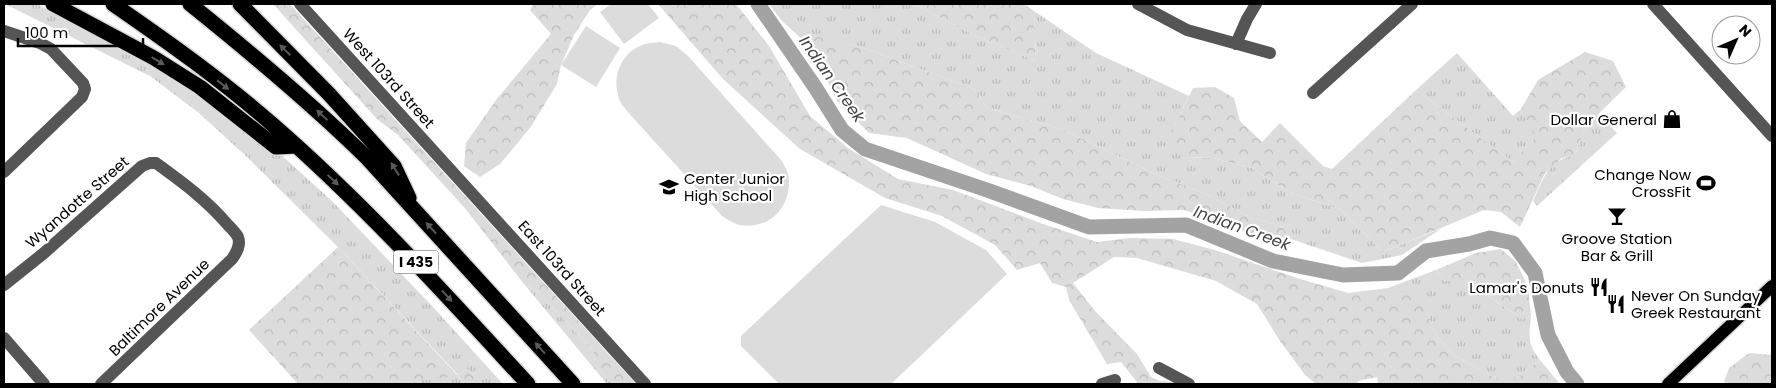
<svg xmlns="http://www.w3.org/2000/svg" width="1776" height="388" font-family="Poppins,sans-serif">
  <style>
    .grass { fill: url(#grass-tufts) }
    .forest { fill: url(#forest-crowns) }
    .park { fill: #dcdcdc }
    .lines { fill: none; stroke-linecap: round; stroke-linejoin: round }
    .river { stroke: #a3a3a3; stroke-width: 15 }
    .major-casing { stroke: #dbdbdb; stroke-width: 15 }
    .highway-casing { stroke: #dbdbdb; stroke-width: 18 }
    .minor { stroke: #555; stroke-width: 12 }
    .major { stroke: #000; stroke-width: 12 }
    .highway { stroke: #000; stroke-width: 15 }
    .oneway { fill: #595959 }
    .labels { text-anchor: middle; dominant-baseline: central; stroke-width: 4.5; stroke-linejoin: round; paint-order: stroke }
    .shield { fill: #fff; stroke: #4c4c4c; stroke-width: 1 }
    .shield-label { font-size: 14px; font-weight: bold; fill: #000 }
    .street-label { font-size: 15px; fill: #000; stroke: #fff }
    .poi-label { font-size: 15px; fill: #000; stroke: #fff; text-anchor: end }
    .water-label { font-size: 16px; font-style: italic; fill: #444; stroke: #fff }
  </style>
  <defs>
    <pattern id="grass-tufts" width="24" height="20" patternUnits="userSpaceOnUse" patternTransform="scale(1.25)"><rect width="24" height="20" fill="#dcdcdc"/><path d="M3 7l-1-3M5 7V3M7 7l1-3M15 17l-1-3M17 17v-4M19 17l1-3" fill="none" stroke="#bbb"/></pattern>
    <pattern id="forest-crowns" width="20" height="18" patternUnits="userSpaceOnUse" patternTransform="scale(1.25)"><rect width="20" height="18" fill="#dcdcdc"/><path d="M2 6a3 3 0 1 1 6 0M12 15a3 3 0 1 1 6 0" fill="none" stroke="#bbb"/></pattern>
  </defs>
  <rect width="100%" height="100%" fill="#fff"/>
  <path class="grass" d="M5,4H37L149,62L219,107L277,151L333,202L432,306L503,384H483L467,369L458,376L464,384H405V382L458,375L338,247L248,158L199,113L150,76Z
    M769,4H914L976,36L1036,61L1034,11L1096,53L1189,96L1174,127L1183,157L1213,158L1252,168L1293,194L1340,209L1383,252L1442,228L1402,255L1362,263L1291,239L1282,227L1246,215L1204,193L1155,174L1064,130L987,108L974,89L858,46L818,38L804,41L782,21Z
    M1457,53L1513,116L1521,109L1537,137L1513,162L1416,90Z
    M1599,114L1617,133L1537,206L1533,201C1544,178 1547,161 1575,155L1585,127Z
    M1436,270L1444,281H1465L1522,319L1531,316C1529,336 1527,344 1540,360L1517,378H1496L1453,355L1435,333L1428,314L1388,288Z
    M524,284L537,291L593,350L595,364L612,384H607Z"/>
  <path class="forest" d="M273,4H290L636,384H612L595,364L593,350L537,291L524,284L464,207L398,135L377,119Z
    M533,4H598L590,10L574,35L561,65L557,84L530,128L500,164L480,177L464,166L466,143L496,100L551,34L530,10Z
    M658,4H736L769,46L810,116L848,148L898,179L953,190L1043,224L1097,242L1130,238L1173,239L1215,250L1297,278L1348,293L1388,288L1414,295L1428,314L1435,333L1453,355L1496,378H1517L1540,360L1560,384H1378L1377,377L1358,381L1357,384H1316L1305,375L1280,341L1257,304L1216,281L1137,258L1114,257L1073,283L1095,311L1137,354L1151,377L1160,381L1173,382L1177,384H1134L1137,382L1121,362L1107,364L1069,300L1066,287L1052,283L1040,263L1017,270L995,245L942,216L885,198L800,149L723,79Z
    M914,4H1024L1034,11L1036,61L976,36Z
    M818,37L858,46L974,89L987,108L1064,130L1155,174L1204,193L1246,215L1282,227L1291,239L1270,243L1233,226L1184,210L1144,211L1098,208L1063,199L1031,186L986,174L907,138L869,133L837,101L823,71L804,41Z
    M1585,52L1613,61L1626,87L1585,127L1575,155L1562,158L1545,173L1520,227L1501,212L1484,210L1383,252L1340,209L1293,194L1252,168L1213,158L1183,157L1167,147L1174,127L1193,88L1215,87L1234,98L1240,121L1262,142L1280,123L1323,166L1332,169L1416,90L1513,162L1536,137L1521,109L1538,80Z
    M338,247L458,376L467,369L483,384H464L458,376L405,382V384H298L249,330Z
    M1501,249L1516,262L1528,287L1531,316L1522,319L1465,281H1444L1436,270L1476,253Z
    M1749,353L1772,355V384H1733L1724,382L1729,368Z"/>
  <path class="park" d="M611,4H648L659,18L624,44L600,12Z
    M586,26L620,48L596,87L561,65Z
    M660,42L676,46L688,56L782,161C785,167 789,174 789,180C790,208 769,230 740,225C734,224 727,219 722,216L627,111C624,107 620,103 619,98C611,76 622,51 645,44C649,43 655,43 660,42Z
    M881,205L935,222L986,250L1007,274L891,384H779L741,346V336Z"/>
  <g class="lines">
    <path class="river" d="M758,4L815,87L842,130L865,149L987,190L1089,227L1186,225L1273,261L1343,275L1398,273L1426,251L1469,244L1490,238L1513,243L1535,273L1548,335L1567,372L1577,384"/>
    <g class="major-casing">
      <path id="major" d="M1668,384L1772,286"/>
    </g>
    <g class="highway-casing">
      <path id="highway" d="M53,4L154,58L200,87L276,147L297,146
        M113,4C168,42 223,81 273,125C365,205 446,295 528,384
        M190,4C251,53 311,103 367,158L573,384
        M240,4L329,94L394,166L409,198"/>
    </g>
    <path class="minor" d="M300,4L645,384
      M1138,4L1187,30L1270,53
      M1653,4L1772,136
      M4,31L40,43L51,49L83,83L85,89L82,97L4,172
      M1236,44L1247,19L1256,4
      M1313,93L1412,4
      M4,285L44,253L142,166L150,163H156C182,182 207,200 228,225C231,228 236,233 238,237C241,245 237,252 232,259L101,384
      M4,338L44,384
      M1159,368L1189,384
      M1102,384L1115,380"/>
    <use href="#major" class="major"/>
    <use href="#highway" class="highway"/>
  </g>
  <defs><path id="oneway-solid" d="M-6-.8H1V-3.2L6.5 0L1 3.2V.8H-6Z" transform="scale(1.25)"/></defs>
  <g class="oneway">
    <use href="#oneway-solid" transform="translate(285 50) rotate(-135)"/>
    <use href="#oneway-solid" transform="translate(158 61) rotate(31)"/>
    <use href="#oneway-solid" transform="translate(223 85) rotate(38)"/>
    <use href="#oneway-solid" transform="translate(322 115) rotate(-137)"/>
    <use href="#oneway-solid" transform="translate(395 169) rotate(-122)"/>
    <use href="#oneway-solid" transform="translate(333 180) rotate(43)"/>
    <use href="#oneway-solid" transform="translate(431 228) rotate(-133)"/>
    <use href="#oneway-solid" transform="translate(447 296) rotate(47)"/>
    <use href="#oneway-solid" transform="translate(540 348) rotate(-132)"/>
  </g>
  <defs>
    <g id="shop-bare" transform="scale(1.5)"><path d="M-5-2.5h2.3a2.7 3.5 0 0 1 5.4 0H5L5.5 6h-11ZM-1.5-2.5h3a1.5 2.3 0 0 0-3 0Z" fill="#000" stroke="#fff" stroke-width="2.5" paint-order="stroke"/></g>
    <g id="stadium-bare" transform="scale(1.5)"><path d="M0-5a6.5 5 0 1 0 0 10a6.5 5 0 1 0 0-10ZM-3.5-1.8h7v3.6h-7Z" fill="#000" stroke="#fff" stroke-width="2.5" paint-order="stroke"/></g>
    <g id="school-bare" transform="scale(1.5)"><path d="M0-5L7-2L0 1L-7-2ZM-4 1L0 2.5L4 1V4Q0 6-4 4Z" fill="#000" stroke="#fff" stroke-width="2.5" paint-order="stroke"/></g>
    <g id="bar-bare" transform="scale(1.5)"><path d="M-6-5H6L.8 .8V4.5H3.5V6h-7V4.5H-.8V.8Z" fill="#000" stroke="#fff" stroke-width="2.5" paint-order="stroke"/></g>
    <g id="restaurant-bare" transform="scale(1.5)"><path d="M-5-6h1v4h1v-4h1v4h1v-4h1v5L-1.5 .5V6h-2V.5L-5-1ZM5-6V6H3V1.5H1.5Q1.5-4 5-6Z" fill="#000" stroke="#fff" stroke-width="2.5" paint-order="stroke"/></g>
  </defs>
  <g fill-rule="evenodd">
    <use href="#shop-bare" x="1672" y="119"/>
    <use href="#stadium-bare" x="1706" y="183"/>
    <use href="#school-bare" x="669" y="187"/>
    <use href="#bar-bare" x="1617" y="216"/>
    <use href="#restaurant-bare" x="1599" y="287"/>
    <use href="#restaurant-bare" x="1616" y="304"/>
  </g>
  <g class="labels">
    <rect class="shield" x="393.5" y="250.5" width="45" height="23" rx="4"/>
    <g class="shield-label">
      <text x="416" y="262">I 435</text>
    </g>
    <g class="street-label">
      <text transform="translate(389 78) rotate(48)">West 103rd Street</text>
      <text transform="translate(77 202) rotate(-41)">Wyandotte Street</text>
      <text transform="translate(562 268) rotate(48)">East 103rd Street</text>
      <text transform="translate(159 307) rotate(-44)">Baltimore Avenue</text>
    </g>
    <g class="poi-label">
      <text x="1657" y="119">Dollar General</text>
      <text x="1691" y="174">Change Now<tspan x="1691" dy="17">CrossFit</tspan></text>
      <text x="684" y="178" text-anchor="start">Center Junior<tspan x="684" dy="17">High School</tspan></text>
      <text x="1617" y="238" text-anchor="middle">Groove Station<tspan x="1617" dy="17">Bar &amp; Grill</tspan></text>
      <text x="1584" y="287">Lamar's Donuts</text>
      <text x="1631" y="295" text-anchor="start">Never On Sunday<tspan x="1631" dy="17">Greek Restaurant</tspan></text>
    </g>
    <g class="water-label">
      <text transform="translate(832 79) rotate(55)">Indian Creek</text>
      <text transform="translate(1242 228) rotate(20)">Indian Creek</text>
    </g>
  </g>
  <rect width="1776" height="388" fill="none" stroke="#000000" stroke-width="10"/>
  <g transform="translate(1736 40) rotate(45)"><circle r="24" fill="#ffffff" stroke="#999999"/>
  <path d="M0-4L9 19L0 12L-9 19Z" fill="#000000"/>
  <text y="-8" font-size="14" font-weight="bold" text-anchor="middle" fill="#000000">N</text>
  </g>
  <path d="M18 38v8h125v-8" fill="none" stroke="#000000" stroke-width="2.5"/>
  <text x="25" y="38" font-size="15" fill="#000000" stroke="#ffffff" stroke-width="4" paint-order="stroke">100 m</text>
</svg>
